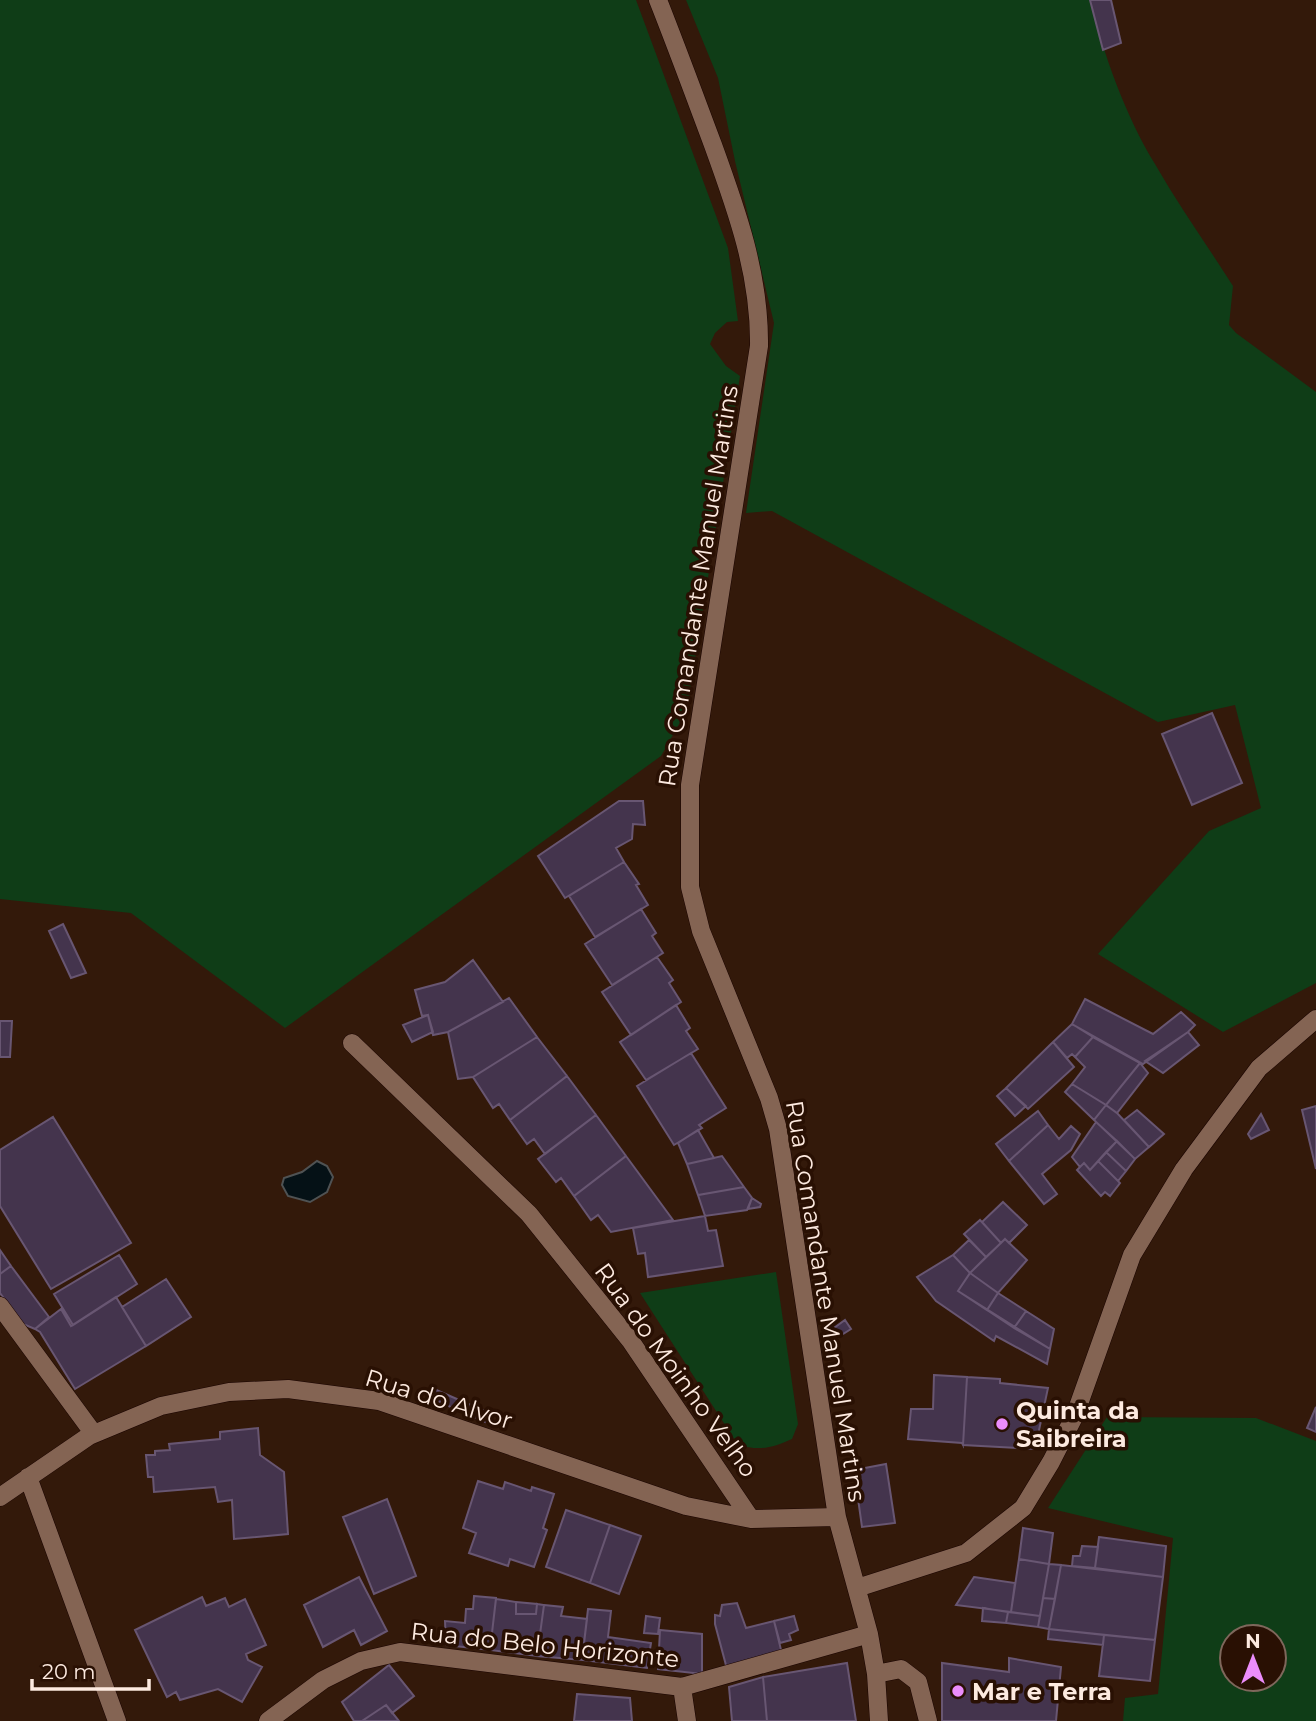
<svg xmlns="http://www.w3.org/2000/svg" width="1316" height="1721" font-family="Montserrat,sans-serif">
  <style>
    .green { fill: #0f3d17; fill-rule: evenodd }
    .water { fill: #051116; stroke: #4f5253; stroke-width: 2 }
    .building { fill: #44344d; stroke: #685672; stroke-width: 2 }
    .lines { fill: none; stroke-linecap: round; stroke-linejoin: round }
    .minor-casing { stroke: #1a0400; stroke-width: 19 }
    .minor { stroke: #846453; stroke-width: 18 }
    .poi-dot { fill: #eb8dfb; stroke: #291003; stroke-width: 2.5 }
    .labels { text-anchor: middle; dominant-baseline: central; stroke-width: 7; stroke-linejoin: round; paint-order: stroke }
    .street-label { font-size: 24px; fill: #fdeae0; stroke: #291003 }
    .poi-label { font-size: 24px; font-weight: bold; fill: #fdeae0; stroke: #291003; text-anchor: start }
  </style>
  <rect width="100%" height="100%" fill="#33190a"/>
  <path class="green" d="M0,0H636L728,248L738,321L727,322L715,333L710,344L726,366L740,376L687,710L661,756L285,1028L131,913L0,899Z
    M686,0H1090C1104,55 1125,115 1155,164C1179,206 1207,245 1233,286L1229,325L1236,333L1316,392V983L1223,1032L1098,954L1209,831L1261,808L1235,705L1158,722L772,511L746,513L774,323L735,161L718,78Z
    M776,1272L798,1424L792,1439C772,1448 760,1451 738,1445L640,1293Z
    M1107,1417L1256,1418L1316,1441V1721H1123L1125,1698L1158,1694L1173,1538L1048,1508ZM1232,1637H1274V1679H1232Z"/>
  <path class="water" d="M317,1161L327,1166L333,1177L327,1192L310,1202L288,1196L282,1185L284,1178L302,1172Z"/>
  <path class="building" d="M1090,0H1111L1121,43L1103,50Z
    M1212,713L1242,783L1192,805L1162,734Z
    M619,801H643L645,825L633,824L632,839L616,848L624,862L565,898L538,856Z
    M624,862L639,884L636,885L648,905L595,937L569,896Z
    M641,909L656,933L652,936L663,953L612,985L585,944Z
    M63,924L86,973L71,978L49,931Z
    M657,957L673,980L669,983L681,1002L631,1035L602,992Z
    M473,960L503,1002L448,1032L433,1035L428,1015L422,1016L415,990L445,982Z
    M509,998L537,1037L473,1077L458,1079L448,1032Z
    M1085,999L1153,1034L1181,1012L1195,1025L1188,1032L1143,1064L1072,1024Z
    M676,1005L690,1028L686,1031L698,1049L646,1080L620,1042Z
    M428,1015L433,1032L412,1042L403,1025Z
    M0,1021H12L10,1057H0Z
    M1072,1024L1093,1037L1075,1057L1072,1054L1067,1058L1053,1042Z
    M1188,1032L1199,1045L1163,1073L1145,1061Z
    M537,1037L567,1076L510,1120L499,1104L493,1108L473,1077Z
    M1093,1037L1140,1063L1106,1105L1072,1084L1085,1067L1075,1057Z
    M1053,1042L1074,1067L1028,1109L1006,1088Z
    M691,1053L726,1108L699,1125L702,1128L674,1145L637,1086Z
    M1140,1063L1148,1073L1117,1113L1106,1105Z
    M567,1076L596,1115L545,1154L534,1139L527,1144L510,1120Z
    M1072,1084L1106,1105L1094,1120L1065,1092Z
    M1006,1088L1026,1106L1015,1116L997,1096Z
    M1106,1105L1117,1113L1149,1147L1135,1159L1094,1120Z
    M1316,1106V1169L1302,1110Z
    M1137,1110L1164,1134L1149,1147L1124,1120Z
    M1038,1111L1048,1125L1009,1161L996,1144Z
    M1261,1114L1269,1130L1251,1139L1248,1134Z
    M596,1115L626,1156L574,1196L561,1178L556,1182L538,1159Z
    M53,1117L131,1243L51,1289L0,1206V1150Z
    M1096,1122L1117,1141L1090,1170L1084,1163L1080,1167L1072,1157Z
    M1048,1125L1059,1139L1071,1126L1080,1134L1071,1150L1042,1174L1057,1194L1044,1204L1009,1161Z
    M698,1130L714,1158L687,1164L678,1143Z
    M1117,1141L1135,1159L1126,1171L1106,1152Z
    M1106,1152L1126,1171L1118,1181L1098,1161Z
    M626,1156L673,1220L611,1232L598,1215L591,1220L574,1196Z
    M722,1156L744,1187L698,1195L687,1164Z
    M1098,1161L1120,1183L1110,1196L1105,1192L1101,1196L1077,1170L1084,1163L1090,1170Z
    M744,1187L752,1198L747,1210L705,1216L698,1195Z
    M752,1198L761,1204L760,1207L748,1209Z
    M1003,1202L1027,1225L1009,1243L1005,1239L1001,1243L982,1222Z
    M705,1216L708,1231L716,1230L723,1266L648,1277L645,1253L638,1254L633,1228Z
    M980,1220L1001,1243L986,1257L964,1234Z
    M1005,1239L1027,1260L998,1293L970,1273Z
    M969,1240L986,1257L970,1273L953,1255Z
    M0,1250L11,1266L0,1274Z
    M119,1255L137,1284L73,1325L54,1294Z
    M953,1255L970,1273L958,1291L1050,1349L1047,1364L996,1336L994,1341L936,1301L917,1277Z
    M11,1266L49,1317L35,1329L23,1324L0,1293V1274Z
    M970,1273L998,1293L987,1310L958,1291Z
    M166,1279L191,1317L146,1346L122,1307Z
    M998,1293L1026,1311L1014,1328L987,1310Z
    M116,1297L146,1346L75,1389L40,1332L35,1329L61,1309L71,1326Z
    M1026,1311L1054,1329L1050,1349L1014,1328Z
    M845,1320L851,1329L835,1339L834,1328Z
    M934,1375L967,1377L963,1445L962,1443L908,1439L911,1409H933Z
    M967,1377L1000,1379V1383L1048,1388L1035,1449L963,1445Z
    M434,1389L489,1413L485,1422L430,1398Z
    M1316,1407V1432L1307,1428Z
    M258,1428L260,1455L284,1472L288,1534L234,1539L232,1500L218,1502L215,1487L154,1492L153,1477H148L146,1455H155V1451L170,1450L169,1444L220,1439V1432Z
    M886,1464L895,1523L862,1527L854,1470Z
    M478,1481L503,1489L505,1482L531,1491L532,1487L554,1494L543,1528L547,1530L534,1567L510,1559L508,1566L469,1553L476,1533L463,1528Z
    M387,1499L416,1576L374,1594L343,1517Z
    M566,1510L610,1525L590,1583L546,1567Z
    M610,1525L641,1536L619,1594L590,1583Z
    M1023,1528L1053,1533L1049,1564L1019,1559Z
    M1099,1537L1166,1546L1163,1577L1095,1568Z
    M1082,1546L1098,1547L1095,1568L1072,1566L1073,1556H1080Z
    M1019,1559L1049,1564L1040,1616L1011,1612Z
    M1049,1564L1061,1565L1055,1599L1043,1598Z
    M1061,1565L1163,1577L1155,1640L1049,1629Z
    M359,1577L387,1631L361,1645L354,1630L323,1647L304,1605Z
    M974,1577L1015,1583L1011,1612L956,1605Z
    M474,1596L496,1598L490,1650L446,1645L445,1621L465,1623L466,1609H473Z
    M202,1597L206,1606L225,1598L229,1607L245,1599L266,1645L246,1654L248,1660L262,1667L242,1702L218,1689L180,1700L176,1692L167,1697L135,1630Z
    M1043,1598L1055,1599L1049,1629L1038,1627Z
    M496,1599L516,1602V1614H536L537,1604L544,1605L537,1656L490,1650Z
    M516,1602L537,1604L536,1614H516Z
    M737,1603L746,1628L774,1621L782,1654L727,1669L715,1624V1615L720,1616L722,1605Z
    M544,1605L563,1607L561,1616L587,1619L582,1660L537,1656Z
    M983,1608L1008,1612L1006,1623L982,1621Z
    M588,1609L611,1611L608,1637L651,1643L647,1668L582,1660Z
    M1008,1612L1040,1616L1038,1627L1006,1623Z
    M646,1616L660,1618L658,1634L644,1633Z
    M794,1616L798,1630L789,1634L791,1640L780,1643L774,1621Z
    M1049,1629L1104,1635L1103,1645L1048,1639Z
    M660,1630L702,1634V1674L658,1669Z
    M1104,1635L1155,1640L1150,1681L1099,1676Z
    M1009,1658L1061,1667L1056,1721H942V1663L1009,1672Z
    M847,1663L856,1721H767L763,1677Z
    M389,1665L414,1696L392,1713L386,1705L362,1721H354L342,1702Z
    M763,1677L767,1721H732L729,1687Z
    M577,1694L630,1698L632,1721H574Z
    M386,1705L399,1721H362Z"/>
  <g class="lines">
    <g class="minor-casing">
      <path id="minor" d="M658,0C677,48 695,97 713,145C737,211 760,275 759,346L690,785V887L701,931L769,1098L778,1129L837,1517L869,1634L876,1674L879,1721
        M352,1043L529,1214L630,1340L751,1519
        M0,1306L94,1434
        M28,1477L117,1721
        M0,1497L89,1436L161,1406L229,1392L288,1389L379,1401L686,1506L751,1519L837,1517
        M857,1588L966,1553L1023,1508L1051,1462L1075,1415L1132,1255L1184,1169L1259,1068L1316,1019
        M876,1674L901,1669L918,1682L928,1721
        M682,1687L687,1721
        M268,1721L323,1680L361,1661L400,1652L682,1687L869,1634"/>
    </g>
    <use href="#minor" class="minor"/>
  </g>
  <g class="poi-dot">
    <circle cx="1002" cy="1424" r="7"/>
    <circle cx="958" cy="1691" r="7"/>
  </g>
  <g class="labels">
    <g class="street-label">
      <text transform="translate(698 586) rotate(-81)">Rua Comandante Manuel Martins</text>
      <text transform="translate(826 1301) rotate(81)">Rua Comandante Manuel Martins</text>
      <text transform="translate(676 1370) rotate(54)">Rua do Moinho Velho</text>
      <text transform="translate(439 1399) rotate(17)">Rua do Alvor</text>
      <text transform="translate(545 1645) rotate(6)">Rua do Belo Horizonte</text>
    </g>
    <g class="poi-label">
      <text x="1016" y="1410">Quinta da<tspan x="1016" dy="28">Saibreira</tspan></text>
      <text x="972" y="1691">Mar e Terra</text>
    </g>
  </g>
  <g transform="translate(1253 1658)"><circle r="33" fill="#291003" stroke="#7e675b" stroke-width="2"/>
  <path d="M0-5L12 26L0 18L-12 26Z" fill="#eb8dfb"/>
  <text y="-10" font-size="19" font-weight="bold" text-anchor="middle" fill="#fdeae0">N</text>
  </g>
  <path d="M32 1679v10h117v-10" fill="none" stroke="#fdeae0" stroke-width="3.5"/>
  <text x="42" y="1679" font-size="21" fill="#fdeae0" stroke="#291003" stroke-width="5" paint-order="stroke">20 m</text>
</svg>
